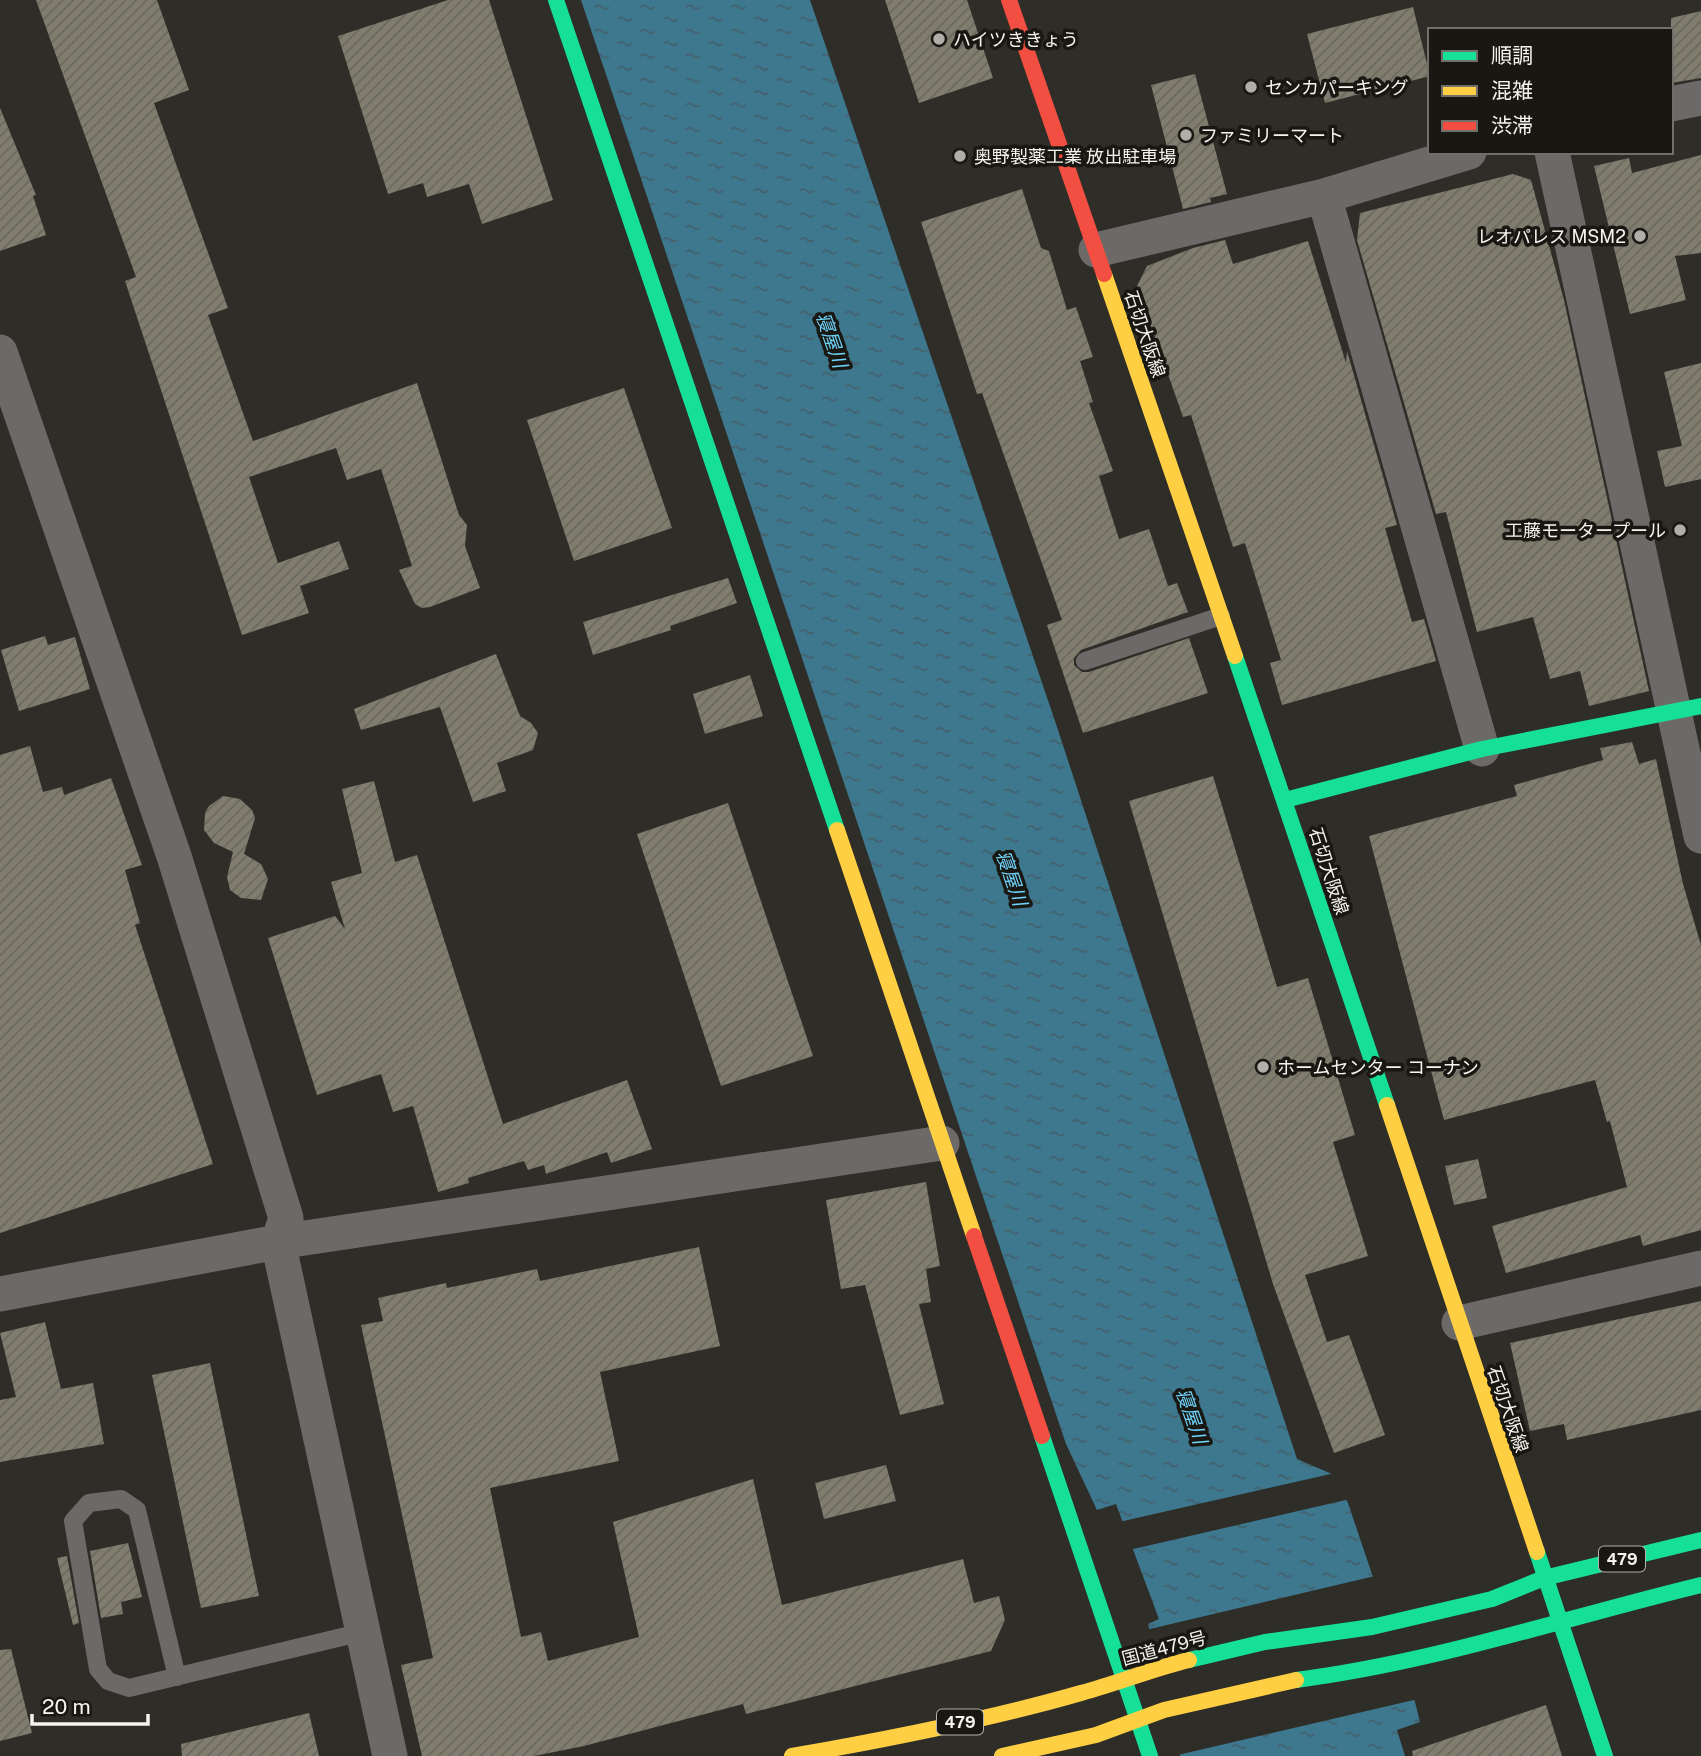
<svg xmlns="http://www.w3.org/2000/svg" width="1701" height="1756" font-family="'Public Sans','Noto Sans JP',sans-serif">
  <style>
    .water { fill: url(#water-ripples) }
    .pier { fill: #2e2d28 }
    .building { fill: url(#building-hatch) }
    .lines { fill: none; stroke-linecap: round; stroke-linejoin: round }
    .lane { stroke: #6c6a69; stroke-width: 18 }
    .street { stroke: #6c6a69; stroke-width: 35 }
    .fast { stroke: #16e098; stroke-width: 16 }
    .slow { stroke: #ffcf43; stroke-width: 16 }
    .jam { stroke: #f24e42; stroke-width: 16 }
    .poi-dot { fill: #afaea7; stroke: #181712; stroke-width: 2.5 }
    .labels { text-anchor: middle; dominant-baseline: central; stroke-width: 7; stroke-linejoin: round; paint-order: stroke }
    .shield { fill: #181712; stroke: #b3b1ab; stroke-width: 2 }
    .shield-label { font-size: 16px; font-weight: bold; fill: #f5f3ec }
    .poi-label { font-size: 18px; fill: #f5f3ec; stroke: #181712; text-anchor: start }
    .street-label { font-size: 18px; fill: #f5f3ec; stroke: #181712 }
    .water-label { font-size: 19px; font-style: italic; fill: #6fd2f9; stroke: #181712 }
  </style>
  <defs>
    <pattern id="water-ripples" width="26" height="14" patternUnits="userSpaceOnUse" patternTransform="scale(1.75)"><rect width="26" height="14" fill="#3d788f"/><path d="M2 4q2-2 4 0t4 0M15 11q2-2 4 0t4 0" fill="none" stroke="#44606b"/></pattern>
    <pattern id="building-hatch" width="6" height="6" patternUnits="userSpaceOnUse" patternTransform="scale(1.75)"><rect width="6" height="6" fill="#807d6f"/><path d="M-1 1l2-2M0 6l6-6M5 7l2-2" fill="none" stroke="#6a685f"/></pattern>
  </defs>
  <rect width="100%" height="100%" fill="#2e2d28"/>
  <path class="water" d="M581,0H810L1057,727L1297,1459L1332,1474L1348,1503L1415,1702L1420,1722L1397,1730L1405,1756H1180L1140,1634L1150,1631L1148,1624L1159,1619L1116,1504L1097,1510L1066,1444Z"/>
  <path class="pier" d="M1335,1473L1350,1499L1129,1550L1119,1522Z
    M1375,1576L1418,1699L1178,1755L1137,1632Z"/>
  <path class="building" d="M36,0H157L189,90L154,103L228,308L208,315L253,441L417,383L459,515L467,525L465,546L480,588L430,607L422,608L415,604L399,570L412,566L381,469L347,480L336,448L249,477L278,563L339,541L349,569L300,586L309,613L242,635L125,281L136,277Z
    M448,0H489L553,200L482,224L469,184L427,197L423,183L388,194L338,36Z
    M885,0H967L993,78L919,103Z
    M1413,7L1430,76L1325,103L1307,34Z
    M1701,11V78L1671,83V18Z
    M1195,74L1227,194L1210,198L1211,202L1183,209L1151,85Z
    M0,108L36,195L33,196L46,235L0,251Z
    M1701,155V253L1675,256L1686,300L1630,314L1594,166L1629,158L1632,173Z
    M1513,174L1531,180L1564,300L1649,691L1589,706L1580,671L1550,679L1533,617L1477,632L1446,512L1436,514L1357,240L1360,213Z
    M1022,189L1041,248L1049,251L1067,310L1076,307L1093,357L1080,361L1093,402L1089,403L1113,471L1099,476L1119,539L1149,529L1168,586L1177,583L1188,612L1081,650L1074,658V665L1082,672H1089L1189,638L1208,693L1083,733L1047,625L1062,620L982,393L977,394L921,222Z
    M1225,240L1233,264L1308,241L1346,363L1347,351L1397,525L1385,528L1412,622L1424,619L1436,661L1282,705L1270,663L1281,660L1245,543L1233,547L1191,415L1183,417L1137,286L1147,266L1193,248Z
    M1701,363V479L1665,487L1657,451L1682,446L1664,372Z
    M624,388L672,528L574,561L527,420Z
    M728,578L737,603L670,626L671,630L593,655L583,622Z
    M45,636L48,645L75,637L90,689L19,711L1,650Z
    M496,654L520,716L531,723L538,733L533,750L497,763L506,791L473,802L440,707L361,730L354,709Z
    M750,675L763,716L705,734L693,694Z
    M1632,742L1639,764L1656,759L1683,884L1701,945V1230L1643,1246L1640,1235L1506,1273L1492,1226L1627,1187L1610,1121L1607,1122L1595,1080L1444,1120L1369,836L1517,796L1514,785L1603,760L1600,748Z
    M30,746L43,792L62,787L64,795L111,778L142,865L125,870L140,923L135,925L213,1164L0,1233V755Z
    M1213,776L1277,987L1308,978L1355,1135L1333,1142L1368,1256L1305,1275L1327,1342L1349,1335L1385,1435L1334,1453L1273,1284L1129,801Z
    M374,781L395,862L417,855L503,1124L627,1080L652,1149L611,1163L607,1152L546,1174L544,1165L528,1170L524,1161L468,1178L469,1183L438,1192L413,1106L393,1112L381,1074L317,1095L268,938L335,916L345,929L331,882L362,873L342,789Z
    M223,796L240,799L252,810L255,818L244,854L261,864L268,879L261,900L241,898L230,890L227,877L233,852L214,843L204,830L205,813L209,806Z
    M728,803L813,1056L721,1086L637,834Z
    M1478,1159L1487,1198L1454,1205L1445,1166Z
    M926,1182L940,1266L926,1269L931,1302L919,1304L944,1404L900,1415L865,1285L841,1289L826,1200Z
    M699,1247L720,1346L600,1372L619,1461L490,1488L521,1637L541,1632L548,1661L639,1637L613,1522L753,1479L782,1605L963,1559L974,1603L999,1596L1005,1620L991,1651L746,1714L743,1704L584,1746L534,1756H422L401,1665L433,1658L361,1325L383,1321L378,1298L446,1283L447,1288L537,1269L540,1281Z
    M1701,1301V1410L1567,1440L1564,1424L1530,1431L1510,1343Z
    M45,1322L61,1389L93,1383L104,1444L0,1462V1400L16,1397L0,1333Z
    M210,1363L259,1596L201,1608L152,1375Z
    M886,1465L896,1501L824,1519L815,1483Z
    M128,1543L142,1597L121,1602L123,1614L101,1618L90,1551Z
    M67,1556L79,1623L73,1625L57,1558Z
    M11,1649L32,1733L0,1741V1650Z
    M1546,1705L1562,1756H1413L1412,1751Z
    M309,1713L319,1756H182L181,1744Z"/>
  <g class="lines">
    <path class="lane" d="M1085,661L1221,616
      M177,1677L137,1510L121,1499L89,1503L73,1521L98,1669L108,1681L129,1688L363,1632"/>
    <path class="street" d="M1671,104L1701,98
      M1552,152L1701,836
      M1324,196L1482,749
      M1096,250L1324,196L1469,152
      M0,352L174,856L286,1218L278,1242L390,1756
      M0,1294L278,1242L942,1143
      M1459,1323L1701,1268"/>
    <path class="fast" d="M556,0L837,830
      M1235,656L1387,1105
      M1285,800L1482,749L1701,706
      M1042,1436L1150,1756
      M1537,1552L1605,1756
      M1189,1660L1265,1642L1372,1627L1492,1599L1544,1578L1701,1540
      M1296,1680C1436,1662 1564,1618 1701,1585"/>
    <path class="slow" d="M1104,274L1235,656
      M837,830L974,1236
      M1387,1105L1537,1552
      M792,1756C889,1739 987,1720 1081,1693C1118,1683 1152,1669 1189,1660
      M1002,1756L1096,1735L1164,1710L1296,1680"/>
    <path class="jam" d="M1009,0L1104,274
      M974,1236L1042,1436"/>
  </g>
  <g class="poi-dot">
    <circle cx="939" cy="39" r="7"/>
    <circle cx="1251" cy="87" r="7"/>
    <circle cx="1186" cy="135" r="7"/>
    <circle cx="960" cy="156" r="7"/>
    <circle cx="1640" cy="236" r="7"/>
    <circle cx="1680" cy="530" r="7"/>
    <circle cx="1263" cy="1067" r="7"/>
  </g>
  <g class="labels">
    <g class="shield">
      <rect x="1599" y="1546.5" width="46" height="25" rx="5"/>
      <rect x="937" y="1709.5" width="46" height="25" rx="5"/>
    </g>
    <g class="shield-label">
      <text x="1622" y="1559">479</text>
      <text x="960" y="1722">479</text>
    </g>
    <g class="poi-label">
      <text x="953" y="39">ハイツききょう</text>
      <text x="1265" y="87">センカパーキング</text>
      <text x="1200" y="135">ファミリーマート</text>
      <text x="974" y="156">奥野製薬工業 放出駐車場</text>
      <text x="1626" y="236" text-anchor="end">レオパレス MSM2</text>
      <text x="1666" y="530" text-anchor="end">工藤モータープール</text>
      <text x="1277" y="1067">ホームセンター コーナン</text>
    </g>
    <g class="street-label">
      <text transform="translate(1145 334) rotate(71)">石切大阪線</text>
      <text transform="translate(1329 871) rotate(72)">石切大阪線</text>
      <text transform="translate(1508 1409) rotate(71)">石切大阪線</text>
      <text transform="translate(1164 1648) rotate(-15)">国道479号</text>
    </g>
    <g class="water-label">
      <text transform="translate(832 340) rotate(71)">寝屋川</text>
      <text transform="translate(1012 878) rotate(71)">寝屋川</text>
      <text transform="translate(1192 1416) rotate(71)">寝屋川</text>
    </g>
  </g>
  <rect x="1428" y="28" width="245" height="126" fill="#181712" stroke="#706f69" stroke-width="2"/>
  <rect x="1442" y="51" width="35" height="10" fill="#16e098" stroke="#706f69" stroke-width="2"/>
  <text x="1491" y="63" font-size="21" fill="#f5f3ec">順調</text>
  <rect x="1442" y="86" width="35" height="10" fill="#ffcf43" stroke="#706f69" stroke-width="2"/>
  <text x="1491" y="98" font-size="21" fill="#f5f3ec">混雑</text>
  <rect x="1442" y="121" width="35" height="10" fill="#f24e42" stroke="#706f69" stroke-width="2"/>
  <text x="1491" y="133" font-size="21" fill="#f5f3ec">渋滞</text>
  <path d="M32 1714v10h116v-10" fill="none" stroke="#f5f3ec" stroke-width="3.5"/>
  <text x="42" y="1714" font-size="21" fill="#f5f3ec" stroke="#181712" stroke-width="5" paint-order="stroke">20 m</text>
</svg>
